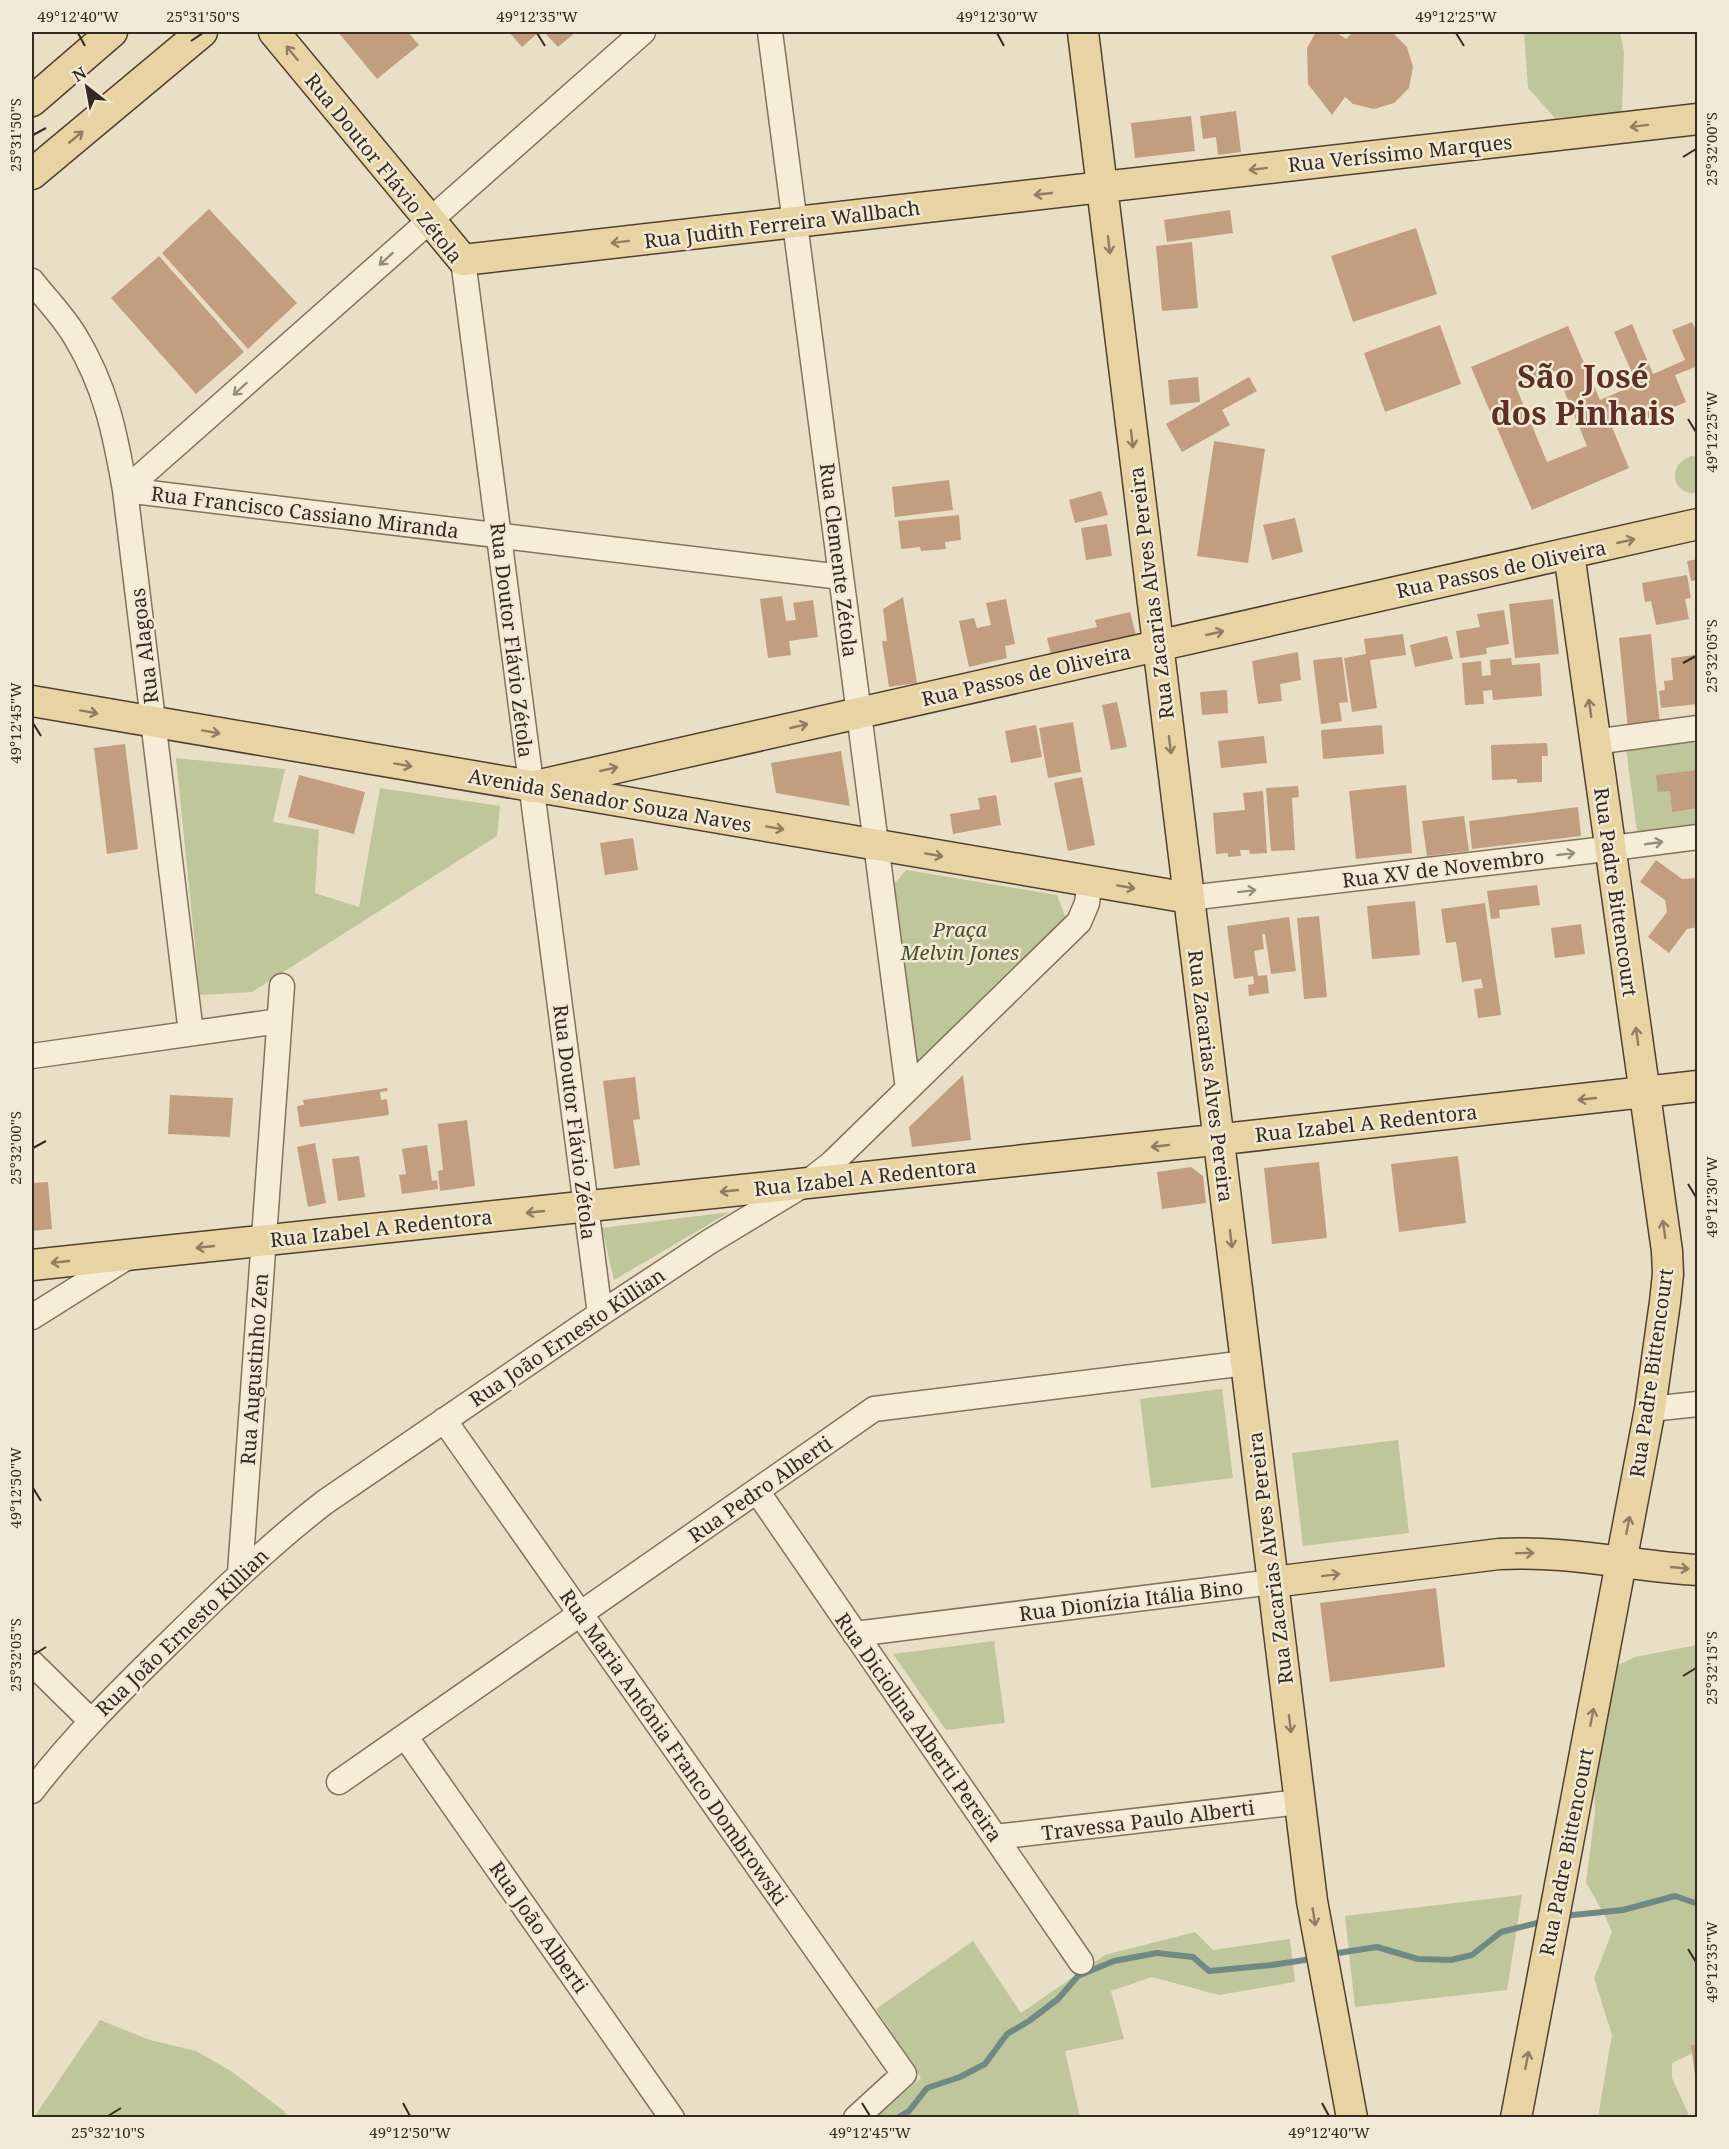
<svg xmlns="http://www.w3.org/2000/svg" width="1729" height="2149" font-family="'Noto Serif',serif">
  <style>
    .green { fill: #c0c69b }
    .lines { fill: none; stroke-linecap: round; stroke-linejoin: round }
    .stream { stroke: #6f8a84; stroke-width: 6 }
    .building { fill: #c39d80; fill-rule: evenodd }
    .minor-casing { stroke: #82725e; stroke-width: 27 }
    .major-casing { stroke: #514031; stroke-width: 33 }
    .minor { stroke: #f5edd8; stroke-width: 24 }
    .major { stroke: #e8d3a2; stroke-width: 30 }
    .oneway { stroke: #8e7e61 }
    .oneway2 { stroke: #948c7c }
    .ticks { fill: none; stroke: #342a20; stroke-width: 2 }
    .labels { text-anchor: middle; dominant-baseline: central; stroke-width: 5; stroke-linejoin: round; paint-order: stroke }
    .street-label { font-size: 20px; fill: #342a20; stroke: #f1e9d5 }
    .park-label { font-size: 20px; font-style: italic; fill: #444e29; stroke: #f1e9d5 }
    .town-label { font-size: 32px; font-weight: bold; fill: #5c3024; stroke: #f1e9d5 }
    .neatline { fill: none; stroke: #342a20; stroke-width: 2 }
    .ticks-label { font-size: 15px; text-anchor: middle; fill: #342a20 }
  </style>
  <rect width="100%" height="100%" fill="#e9dfc6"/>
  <path class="green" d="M1524,32H1620L1624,52L1622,112L1555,118L1528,88Z
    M1691,456L1698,457L1697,493C1672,496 1666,465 1691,456Z
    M1697,731V831L1638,839L1625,741Z
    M176,758L285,769L273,822L319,830L315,893L359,907L380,788L500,806L497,836L252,992L200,995Z
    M906,870L1057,895L1067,921L917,1070L889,890Z
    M730,1212L614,1280L602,1228Z
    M1222,1389L1233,1478L1151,1488L1140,1399Z
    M1398,1440L1409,1533L1303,1546L1292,1453Z
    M994,1641L1005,1723L946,1730L893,1654Z
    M1697,1645V2051L1672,2063V2078L1688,2113L1687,2117H1598L1612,2035L1594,1978L1612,1932L1606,1918L1586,1882L1595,1812L1593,1761L1607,1727L1612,1668L1635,1657Z
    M1522,1895L1507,1990L1355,2007L1345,1916Z
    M1195,1932L1213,1950L1290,1939L1295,1982L1219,1995L1152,1977L1111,1991L1124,2039L1065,2051L1080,2117H876L921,2078L876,2009L973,1941L1021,2013L1105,1955Z
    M100,2020L150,2040L196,2051L231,2071L284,2111L288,2117H34Z"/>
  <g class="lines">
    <path class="stream" d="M1563,1916L1623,1910L1675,1896L1698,1904
      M1338,1953L1377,1947L1418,1959L1451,1960L1472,1955L1501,1932L1545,1921
      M897,2118L909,2111L927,2088L960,2077L985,2064L1007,2034L1029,2021L1058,1999L1078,1976L1114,1961L1157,1953L1193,1957L1209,1971L1272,1965L1305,1960"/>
  </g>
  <path class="building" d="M338,32H408L419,45L377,79Z
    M509,32H539L522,47Z
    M544,32H576L558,47Z
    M1316,32H1336L1346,39L1351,34L1359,32H1392L1407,47L1413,67L1409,88L1394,103L1374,109L1353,104L1345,97L1332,115L1308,84L1307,48Z
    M1236,111L1241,152L1218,155L1216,137L1203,139L1200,116Z
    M1191,116L1195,151L1135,158L1131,123Z
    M209,209L297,303L248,349L162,253Z
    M1230,210L1233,233L1167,242L1164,220Z
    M1416,228L1437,294L1353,322L1331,256Z
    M1192,242L1198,308L1162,311L1156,246Z
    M159,256L244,352L196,394L111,298Z
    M1692,322L1698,334V366L1675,375L1686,402L1648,418L1643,405L1609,420L1629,468L1532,510L1471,367L1568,326L1600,400L1637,384L1614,332L1632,324L1653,374L1685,360L1672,330ZM1556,371L1587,446L1547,462L1516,387Z
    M1440,325L1461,384L1385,412L1364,353Z
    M1198,377L1200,402L1170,405L1168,380Z
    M1249,377L1257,391L1222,410L1230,425L1182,452L1166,424Z
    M1214,441L1265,449L1248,563L1197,556Z
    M949,480L953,510L895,517L892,487Z
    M1101,491L1108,515L1075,523L1069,500Z
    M959,515L961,540L945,542L946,549L921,551L920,547L901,549L898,521Z
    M1295,518L1303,552L1272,560L1263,525Z
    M1107,524L1112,556L1086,560L1081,528Z
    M1698,559V580L1691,581L1687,561Z
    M1687,575L1691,598L1685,599L1689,619L1656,625L1651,601L1645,602L1642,583Z
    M782,596L786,621L796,620L793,603L813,600L818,637L789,641L791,655L768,658L760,599Z
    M903,597L917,683L889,687L882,641H887L883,609Z
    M1006,599L1015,644L1005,646L1007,658L969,667L959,621L974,618L977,628L991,625L986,603Z
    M1553,599L1559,654L1515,658L1509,604Z
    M1504,610L1509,644L1486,648L1487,654L1460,658L1456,631L1480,627L1477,614Z
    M1130,612L1137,639L1052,659L1047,638L1097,627L1095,620Z
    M1403,634L1406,655L1370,660L1377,708L1352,712L1344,658L1366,654L1364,639Z
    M1651,634L1660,725L1628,729L1619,638Z
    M1447,636L1453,659L1415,667L1410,645Z
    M1298,652L1301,680L1280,684L1282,701L1258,704L1252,661Z
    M1695,655L1698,704L1661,708L1659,691L1665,690L1664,681L1673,680L1671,658Z
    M1342,657L1348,702L1339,703L1342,721L1321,724L1313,660Z
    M1511,658L1512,665L1540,663L1542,696L1493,700L1492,690L1483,691L1484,704L1465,705L1462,663L1481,661L1482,676L1491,675L1490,660Z
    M1227,690L1228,713L1202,715L1200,692Z
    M1117,702L1127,747L1111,750L1102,705Z
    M1073,722L1081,772L1048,778L1039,728Z
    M1036,725L1042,757L1011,763L1005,731Z
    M1382,725L1384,754L1323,759L1321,730Z
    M1264,736L1267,763L1221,768L1218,741Z
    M1547,743L1548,756H1542V782L1517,783V779L1492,780L1491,745Z
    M125,744L138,849L107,854L94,748Z
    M841,751L850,806L776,793L771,763Z
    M1698,770V808L1672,812L1670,791L1658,792L1656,775Z
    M299,775L365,792L354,834L288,817Z
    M1082,777L1095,845L1068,851L1054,783Z
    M1406,785L1412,853L1356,859L1349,791Z
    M1298,786L1299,797L1292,798L1295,850L1271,851L1266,788Z
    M1263,791L1267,853L1250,854L1249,850H1240L1241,856L1228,857V853L1216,854L1213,813L1245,810L1243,793Z
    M996,795L1001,825L953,834L950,814L980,809L978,798Z
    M1578,807L1581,836L1472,849L1469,821Z
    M1464,816L1469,851L1427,856L1422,821Z
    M633,838L638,870L605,875L600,843Z
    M1656,860L1682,879L1696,878L1698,875V927L1687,929L1669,953L1648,937L1667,912L1665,900L1640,882Z
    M1537,885L1540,905L1499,910L1500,918L1491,919L1487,891Z
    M1415,901L1420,955L1372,959L1367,906Z
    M1485,903L1501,1015L1478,1018L1474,989L1483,988L1481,979L1462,982L1456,942L1446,943L1441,909Z
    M1319,916L1327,997L1304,999L1297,918Z
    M1289,917L1296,971L1271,974L1265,934H1262L1264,949L1254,951L1258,976L1267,975L1269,993L1249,996L1248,985L1254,984L1253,976L1234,979L1227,926Z
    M1581,924L1585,954L1555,958L1551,928Z
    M963,1075L971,1140L912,1147L909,1127Z
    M635,1077L640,1119L633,1120L640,1165L614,1169L603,1081Z
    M387,1088L388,1091L380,1092L381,1100L387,1099L389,1115L300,1127L297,1106L304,1105L303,1100Z
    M170,1095L233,1098L230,1137L168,1134Z
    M467,1120L475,1186L440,1191L438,1171L443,1170L438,1124Z
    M315,1143L326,1203L308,1207L297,1147Z
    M427,1145L432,1181L437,1180L438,1189L402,1194L399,1175L406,1174L402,1149Z
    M359,1156L365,1197L338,1201L332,1159Z
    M1458,1156L1466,1223L1399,1232L1391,1164Z
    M1319,1162L1327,1238L1272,1244L1264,1168Z
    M1191,1167L1203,1176L1206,1203L1162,1209L1157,1172Z
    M48,1182L52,1229L32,1231V1183Z
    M1436,1588L1445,1667L1330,1682L1320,1603Z
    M1691,2045H1698V2082H1696Z"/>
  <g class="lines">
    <g class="minor-casing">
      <path id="minor" d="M770,32L908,1089
        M463,260L600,1314
        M32,281C46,299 63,316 75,336C106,387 115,433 125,490L191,1033
        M125,490L841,577
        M125,490L643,32
        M1594,742L1698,728
        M1189,898L1589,851L1698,837
        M32,1056L279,1021
        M32,1317L129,1256
        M1650,1409L1698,1404
        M444,1420L904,2074L856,2118
        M757,1491L1081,1962
        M240,1573L282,986
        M855,1634L1273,1582
        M32,1663L91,1721
        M405,1736L672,2118
        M339,1782L874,1409L1246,1363
        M32,1791C72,1739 118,1693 165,1647C217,1596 268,1546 325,1502L600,1314L709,1242L808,1182L832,1163L1079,922L1087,903L1090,881
        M995,1837L1300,1802"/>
    </g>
    <g class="major-casing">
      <path id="major" d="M274,32L463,260L1698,119
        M1083,32L1312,1901L1352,2118
        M32,101L112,32
        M32,174L202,32
        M32,701L1189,898
        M531,787L1698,524
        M32,1265L1214,1140L1698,1086
        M1273,1582L1499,1554C1566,1550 1631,1566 1698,1570
        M1516,2118L1650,1409L1665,1302L1668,1274L1667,1251L1569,553"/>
    </g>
    <use href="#minor" class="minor"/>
    <use href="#major" class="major"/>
  </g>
  <defs><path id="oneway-shaft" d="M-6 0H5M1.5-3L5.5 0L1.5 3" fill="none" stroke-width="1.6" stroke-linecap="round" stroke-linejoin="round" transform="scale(1.5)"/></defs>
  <g class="oneway">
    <use href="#oneway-shaft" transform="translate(292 53) rotate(-129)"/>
    <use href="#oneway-shaft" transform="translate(1639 126) rotate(173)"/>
    <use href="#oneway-shaft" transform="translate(76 137) rotate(-40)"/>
    <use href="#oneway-shaft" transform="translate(1258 169) rotate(173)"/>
    <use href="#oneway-shaft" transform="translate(1043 194) rotate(174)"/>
    <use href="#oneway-shaft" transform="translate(620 242) rotate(173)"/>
    <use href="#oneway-shaft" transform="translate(1109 245) rotate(83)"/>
    <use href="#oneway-shaft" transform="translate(1132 439) rotate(83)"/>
    <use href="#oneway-shaft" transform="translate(1626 541) rotate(-13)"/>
    <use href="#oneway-shaft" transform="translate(1215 633) rotate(-13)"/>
    <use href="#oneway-shaft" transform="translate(1590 708) rotate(-98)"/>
    <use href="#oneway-shaft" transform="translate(89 712) rotate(10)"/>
    <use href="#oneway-shaft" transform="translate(799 726) rotate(-13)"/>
    <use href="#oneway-shaft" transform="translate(211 732) rotate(10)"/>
    <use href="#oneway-shaft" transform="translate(1170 745) rotate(83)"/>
    <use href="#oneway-shaft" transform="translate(403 765) rotate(10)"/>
    <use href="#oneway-shaft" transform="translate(609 769) rotate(-13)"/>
    <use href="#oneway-shaft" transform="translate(775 828) rotate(10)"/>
    <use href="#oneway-shaft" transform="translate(934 855) rotate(10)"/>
    <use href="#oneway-shaft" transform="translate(1126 887) rotate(10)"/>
    <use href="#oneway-shaft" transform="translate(1637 1036) rotate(-98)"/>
    <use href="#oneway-shaft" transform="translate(1587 1099) rotate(174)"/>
    <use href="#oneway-shaft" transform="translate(1160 1146) rotate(174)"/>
    <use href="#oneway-shaft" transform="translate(729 1191) rotate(174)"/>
    <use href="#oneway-shaft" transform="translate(535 1212) rotate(174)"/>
    <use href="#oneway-shaft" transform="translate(1664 1229) rotate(-98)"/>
    <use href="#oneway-shaft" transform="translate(1231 1239) rotate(83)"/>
    <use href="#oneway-shaft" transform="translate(205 1247) rotate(174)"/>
    <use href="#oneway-shaft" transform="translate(60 1262) rotate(174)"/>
    <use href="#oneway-shaft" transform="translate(1628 1525) rotate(-79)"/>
    <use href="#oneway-shaft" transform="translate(1525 1553) rotate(-1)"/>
    <use href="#oneway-shaft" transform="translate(1680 1568) rotate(6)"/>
    <use href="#oneway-shaft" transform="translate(1331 1575) rotate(-7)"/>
    <use href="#oneway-shaft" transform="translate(1592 1717) rotate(-79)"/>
    <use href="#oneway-shaft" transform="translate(1290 1724) rotate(83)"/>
    <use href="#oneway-shaft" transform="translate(1314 1917) rotate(81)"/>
    <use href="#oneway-shaft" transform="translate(1527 2060) rotate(-79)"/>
  </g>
  <g class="oneway2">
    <use href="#oneway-shaft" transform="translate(386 259) rotate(138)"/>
    <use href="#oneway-shaft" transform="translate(240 389) rotate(138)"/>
    <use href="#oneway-shaft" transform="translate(1654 843) rotate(-8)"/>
    <use href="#oneway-shaft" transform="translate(1566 854) rotate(-7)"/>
    <use href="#oneway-shaft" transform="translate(1247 891) rotate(-7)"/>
  </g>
  <path class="ticks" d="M78,33L85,46M537,33L545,46M997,33L1004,46M1456,33L1464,46M191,41L203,33M33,135L46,128M1683,157L1696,149M1688,419L1696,432M1683,663L1696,656M33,723L41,736M33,1148L46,1141M1688,1184L1696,1197M33,1488L41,1501M33,1655L46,1647M1683,1676L1696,1668M1688,1949L1696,1962M403,2103L410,2116M862,2103L870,2116M1322,2103L1329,2116M108,2116L121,2108"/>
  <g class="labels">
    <g class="street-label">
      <text transform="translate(1400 153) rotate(-6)">Rua Veríssimo Marques</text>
      <text transform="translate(384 168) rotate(51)">Rua Doutor Flávio Zétola</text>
      <text transform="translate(782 224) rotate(-7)">Rua Judith Ferreira Wallbach</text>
      <text transform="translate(305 512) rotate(7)">Rua Francisco Cassiano Miranda</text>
      <text transform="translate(839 560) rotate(83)">Rua Clemente Zétola</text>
      <text transform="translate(1501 569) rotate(-12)">Rua Passos de Oliveira</text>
      <text transform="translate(1151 593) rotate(-97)">Rua Zacarias Alves Pereira</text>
      <text transform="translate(512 640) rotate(83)">Rua Doutor Flávio Zétola</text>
      <text transform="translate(144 646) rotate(-97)">Rua Alagoas</text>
      <text transform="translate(1026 675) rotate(-13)">Rua Passos de Oliveira</text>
      <text transform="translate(610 800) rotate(10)">Avenida Senador Souza Naves</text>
      <text transform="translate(1443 868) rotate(-7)">Rua XV de Novembro</text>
      <text transform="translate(1616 892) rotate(82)">Rua Padre Bittencourt</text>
      <text transform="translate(1211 1076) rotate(83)">Rua Zacarias Alves Pereira</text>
      <text transform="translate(575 1122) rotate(83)">Rua Doutor Flávio Zétola</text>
      <text transform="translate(1366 1123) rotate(-6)">Rua Izabel A Redentora</text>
      <text transform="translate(865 1177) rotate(-6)">Rua Izabel A Redentora</text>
      <text transform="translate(381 1228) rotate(-6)">Rua Izabel A Redentora</text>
      <text transform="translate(567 1337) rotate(-34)">Rua João Ernesto Killian</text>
      <text transform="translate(254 1369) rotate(-86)">Rua Augustinho Zen</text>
      <text transform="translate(1651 1373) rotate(-82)">Rua Padre Bittencourt</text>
      <text transform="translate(760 1489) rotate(-35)">Rua Pedro Alberti</text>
      <text transform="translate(1270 1558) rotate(-97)">Rua Zacarias Alves Pereira</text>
      <text transform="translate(1131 1600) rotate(-7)">Rua Dionízia Itália Bino</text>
      <text transform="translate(182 1632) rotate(-44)">Rua João Ernesto Killian</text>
      <text transform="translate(919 1727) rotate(55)">Rua Diciolina Alberti Pereira</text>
      <text transform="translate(674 1747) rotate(55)">Rua Maria Antônia Franco Dombrowski</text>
      <text transform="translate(1148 1820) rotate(-7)">Travessa Paulo Alberti</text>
      <text transform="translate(1566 1852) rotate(-79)">Rua Padre Bittencourt</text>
      <text transform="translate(539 1927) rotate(55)">Rua João Alberti</text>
    </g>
    <g class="park-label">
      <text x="960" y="929">Praça<tspan x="960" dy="23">Melvin Jones</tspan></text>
    </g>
    <g class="town-label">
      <text x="1583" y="375">São José<tspan x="1583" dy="37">dos Pinhais</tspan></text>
    </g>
  </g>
  <rect width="1729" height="2149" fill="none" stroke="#f1e9d5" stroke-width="66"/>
  <g transform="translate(87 87) rotate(329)" stroke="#f1e9d5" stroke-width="4.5" paint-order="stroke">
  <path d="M0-4.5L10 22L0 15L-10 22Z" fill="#342a20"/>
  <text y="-9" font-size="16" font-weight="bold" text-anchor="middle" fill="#342a20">N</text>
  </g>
  <rect x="33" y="33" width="1663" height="2083" class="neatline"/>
  <g class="ticks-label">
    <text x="78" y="22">49°12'40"W</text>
    <text x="203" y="22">25°31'50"S</text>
    <text x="537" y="22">49°12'35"W</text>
    <text x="997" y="22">49°12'30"W</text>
    <text x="1456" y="22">49°12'25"W</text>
    <text transform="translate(16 135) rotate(-90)" y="5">25°31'50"S</text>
    <text transform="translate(1712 149) rotate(-90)" y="5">25°32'00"S</text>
    <text transform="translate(1712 432) rotate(-90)" y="5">49°12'25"W</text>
    <text transform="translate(1712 656) rotate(-90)" y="5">25°32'05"S</text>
    <text transform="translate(16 723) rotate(-90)" y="5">49°12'45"W</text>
    <text transform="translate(16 1148) rotate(-90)" y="5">25°32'00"S</text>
    <text transform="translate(1712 1197) rotate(-90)" y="5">49°12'30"W</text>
    <text transform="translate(16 1488) rotate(-90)" y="5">49°12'50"W</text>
    <text transform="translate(16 1655) rotate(-90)" y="5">25°32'05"S</text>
    <text transform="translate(1712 1668) rotate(-90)" y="5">25°32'15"S</text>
    <text transform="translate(1712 1962) rotate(-90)" y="5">49°12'35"W</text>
    <text x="108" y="2138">25°32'10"S</text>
    <text x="410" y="2138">49°12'50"W</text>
    <text x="870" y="2138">49°12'45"W</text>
    <text x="1329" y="2138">49°12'40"W</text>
  </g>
</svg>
